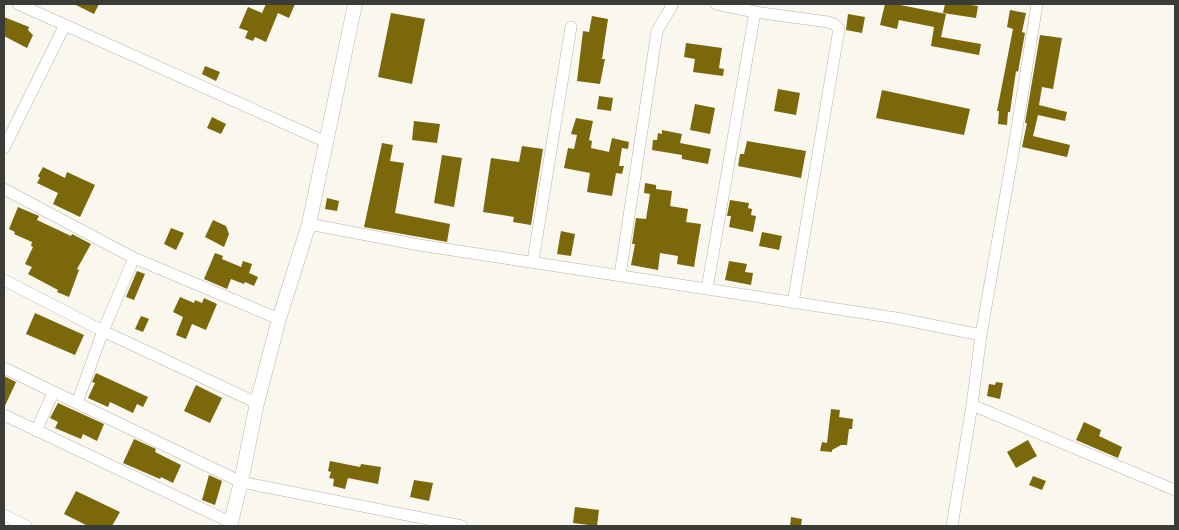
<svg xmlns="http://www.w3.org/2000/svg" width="1179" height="530" font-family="Montserrat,sans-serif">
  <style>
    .building { fill: #7a680b }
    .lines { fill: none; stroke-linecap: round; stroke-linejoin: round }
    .minor-casing { stroke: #b5b3ab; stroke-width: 12 }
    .tertiary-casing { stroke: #b5b3ab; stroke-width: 15 }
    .minor { stroke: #fff; stroke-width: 11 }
    .tertiary { stroke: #fff; stroke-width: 14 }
  </style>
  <rect width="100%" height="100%" fill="#f9f7ee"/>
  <path class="building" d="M74,4H99L94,14Z
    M266,4H295L289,18L278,13L266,42L255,37L253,41L245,38L248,31L239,28L248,7L262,13Z
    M885,4H895L946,14L941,37L981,44L979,55L931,46L934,27L899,20L897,29L880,25Z
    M945,4H963L978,6L976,18L943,13Z
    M1010,10L1026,13L1022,32L1025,33L1018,72L1016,71L1010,112H1008L1007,125L998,124L999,111H997L1013,29L1007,27Z
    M391,13L425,19L412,84L378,77Z
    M848,14L865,17L862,33L846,30Z
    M592,16L608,19L602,59H605L600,84L577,81L583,31L589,32Z
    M4,17L29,27L28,30L33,35L27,48L4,36Z
    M1040,35L1062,38L1053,89L1042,87L1039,105L1067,112L1065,121L1038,115L1033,136L1070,145L1067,157L1022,147L1027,123H1025Z
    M686,43L722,48L719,68L724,69L723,76L693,72L695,59L684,57Z
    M205,66L220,72L216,81L202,74Z
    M778,89L800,93L796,115L774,111Z
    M882,90L970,109L964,135L876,118Z
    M599,96L613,98L611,111L597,109Z
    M695,104L715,108L710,134L690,130Z
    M212,117L226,124L221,134L207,128Z
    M576,118L593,121L589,140L592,141L591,148L609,152L612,138L629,142L628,149L622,148L619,166H624L622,174L616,173L612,196L587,192L590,173L564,168L568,148L574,149L577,135L571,134Z
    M414,121L440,124L437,143L412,140Z
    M662,130L682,134L680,143L711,149L708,164L682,159V155L652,150L653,140H657L658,133L662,134Z
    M747,141L806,151L801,178L738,166L740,154H744Z
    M382,143L393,145L390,161L404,163L395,213L450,224L447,242L364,227Z
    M522,146L543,149L531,225L513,222L514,217L483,212L491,158L519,162Z
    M442,155L462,158L454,207L434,203Z
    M43,167L65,178L67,172L95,185L80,217L53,204L58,193L37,183L40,178L38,176Z
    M645,183L656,185V189L672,191L670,206L688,209L686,222L701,224L694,267L677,264L678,256L660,253L658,270L631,265L635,244H632L636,218L646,219L650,194L644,193Z
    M327,198L339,201L337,211L325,209Z
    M730,200L749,203L748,208L752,209L751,215L756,216L753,232L729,227L731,216H727Z
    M18,207L39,216L37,220L71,236L72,234L91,244L77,269L79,270L69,297L57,292L58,290L28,274L32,267L25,264L33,247L31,246L32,242L14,234L15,232L9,229Z
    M213,220L226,226L229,234L224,247L205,237Z
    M171,228L184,233L176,250L164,244Z
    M561,231L575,234L571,256L557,254Z
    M762,232L782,236L779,250L759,246Z
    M215,253L223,256L222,259L241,267L243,261L252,264L249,273L258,277L254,286L245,282L244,284L231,279L227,289L204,279Z
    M729,261L747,264L745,272L753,273L751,285L725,280Z
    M137,271L145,274L134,300L126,297Z
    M180,297L194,303L195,300L202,303L204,298L217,304L206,330L192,324L186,339L176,335L183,317L173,312Z
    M35,313L84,335L75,355L26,334Z
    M141,316L149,319L143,332L135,329Z
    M96,373L148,397L143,407L137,404L133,413L110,402L108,407L88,398L95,383L92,382Z
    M4,376L16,382L4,408Z
    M996,382L1003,383L1000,399L987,396L989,384L995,385Z
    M196,385L222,398L210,423L184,411Z
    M58,403L104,424L97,441L83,434L81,439L55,428L58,422L50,418Z
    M831,409L840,410L839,417L853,419L852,429H849L847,445H841L832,450V452L820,451L822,442L827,443Z
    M1084,422L1101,430L1099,436L1122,447L1118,458L1076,440Z
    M134,439L156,449L155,452L181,465L173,483L161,477L160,479L123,463Z
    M1028,440L1037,456L1016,468L1007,452Z
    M330,461L360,467L361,464L381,467L378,484L348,478L345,489L333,486L334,479L329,478L331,472L328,471Z
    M209,475L222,481L215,505L202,500Z
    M1033,476L1046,481L1042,490L1029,485Z
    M414,480L433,483L429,501L410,497Z
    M76,491L120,512L112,526H88L64,514Z
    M575,507L599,510L597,526L573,523Z
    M791,517L802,519L801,526H790Z"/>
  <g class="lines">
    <g class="minor-casing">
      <path id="minor" d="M18,4L326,142
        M716,4L755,12L828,22L834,24L839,29L793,303
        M4,148L65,25
        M4,189L134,258L279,319
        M309,224L419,245L896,318L981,335
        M533,261L571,27
        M620,275L657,31L673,4
        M4,280L103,331L257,403
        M707,289L755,12
        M4,368L241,482L462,526
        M77,403L103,331L134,258
        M972,405L1175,490
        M4,415L230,522
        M36,431L53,393
        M4,515L26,526
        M952,526L972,405L981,335L1013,153L1037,4"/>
    </g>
    <g class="tertiary-casing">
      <path id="tertiary" d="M230,526L241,482L257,403L279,319L309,224L355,4"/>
    </g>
    <use href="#minor" class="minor"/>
    <use href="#tertiary" class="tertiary"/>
  </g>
  <rect width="1179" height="530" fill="none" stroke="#3b3b37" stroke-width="10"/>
</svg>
